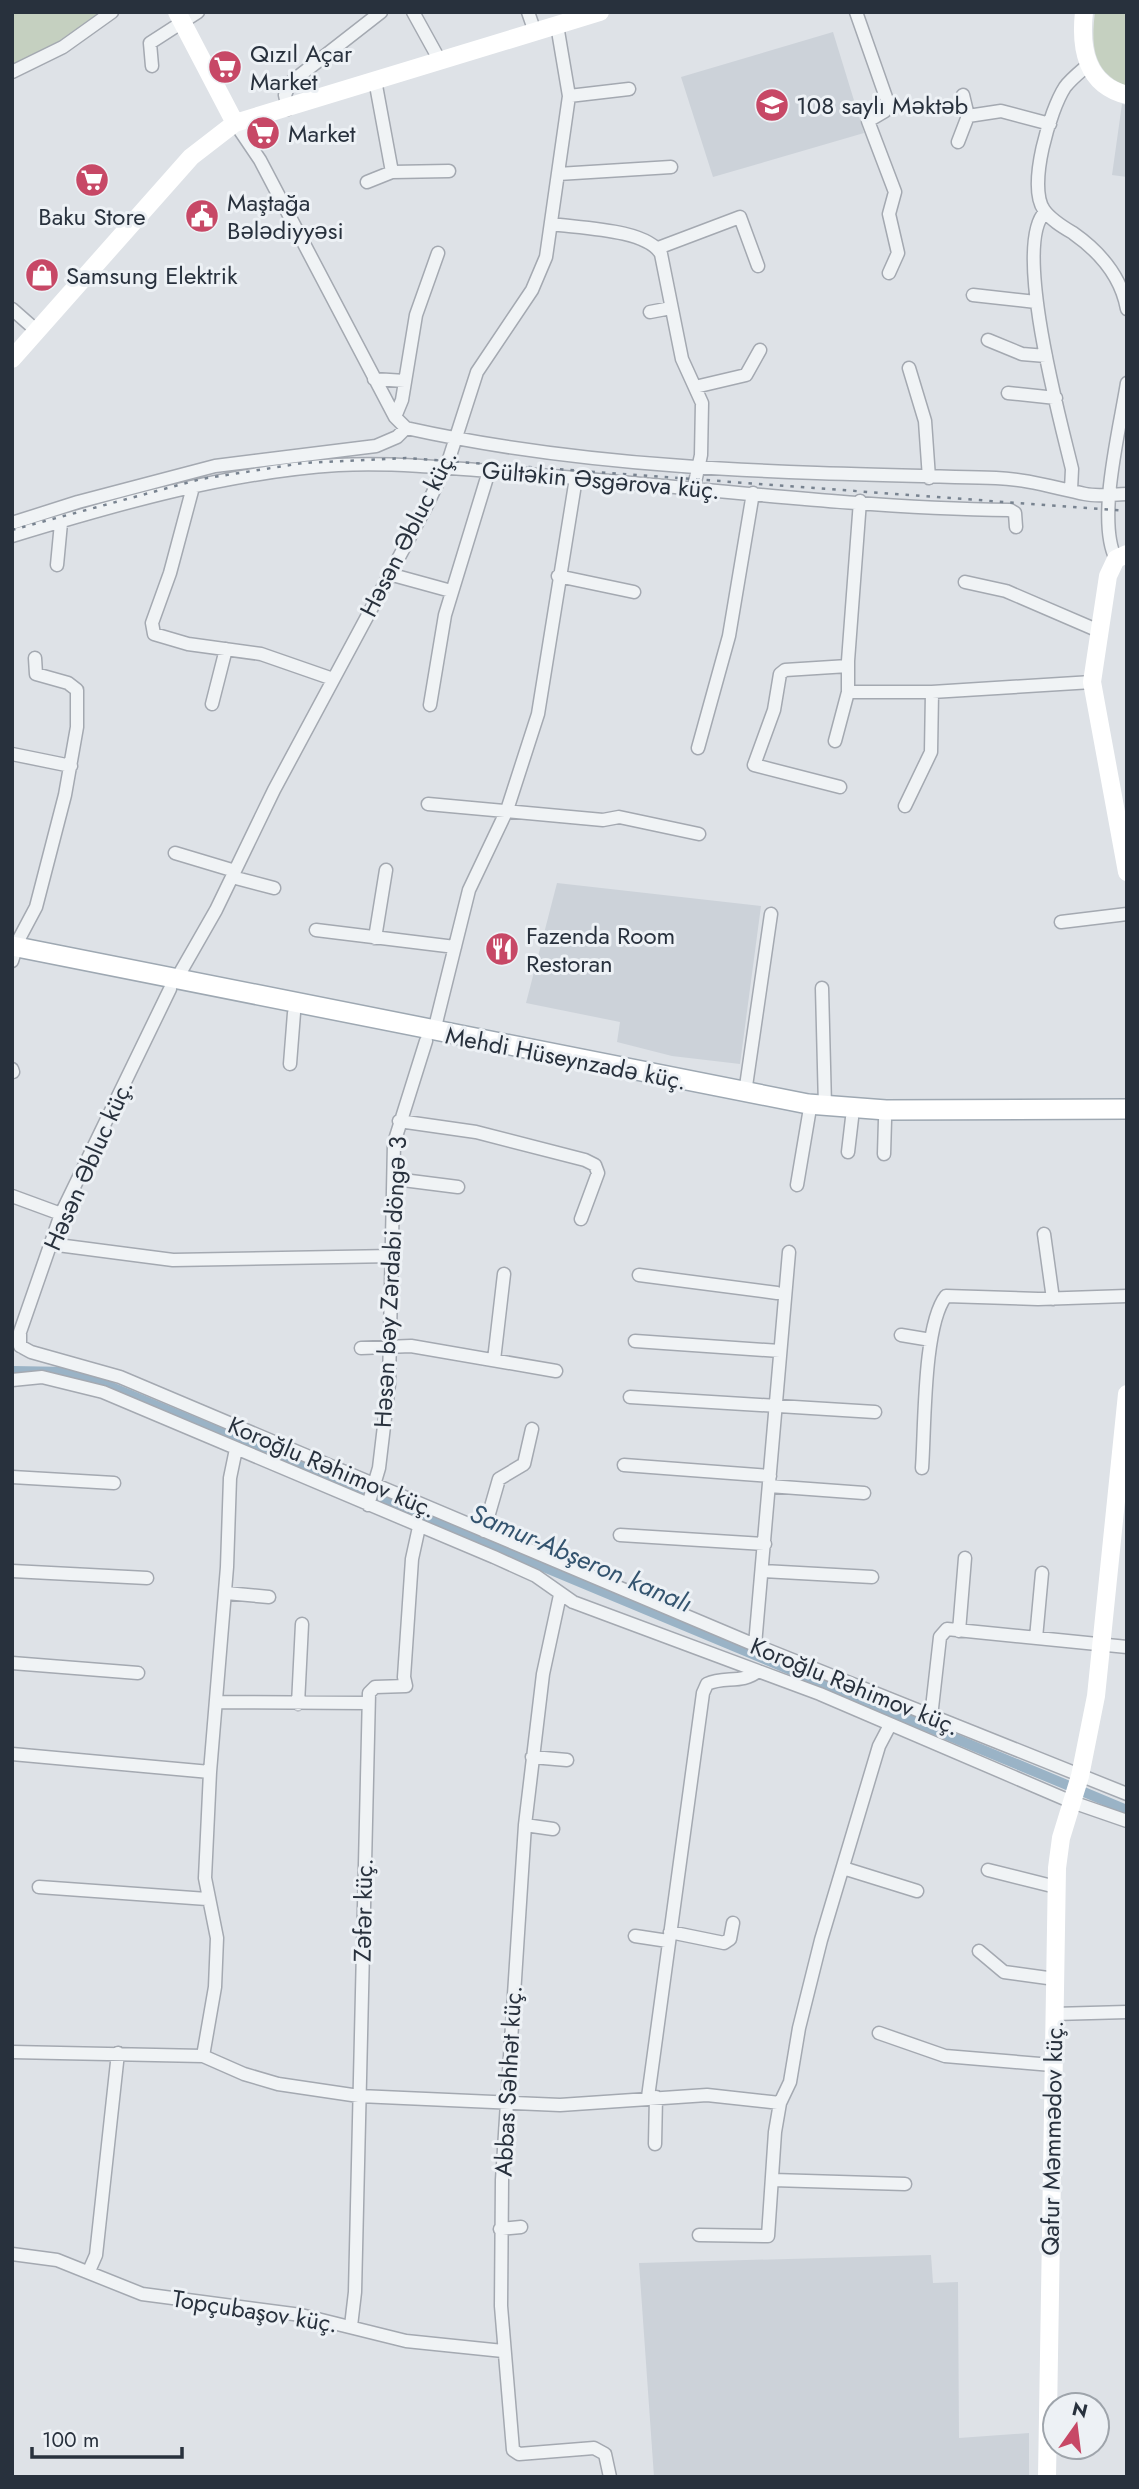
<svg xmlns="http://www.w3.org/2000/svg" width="1139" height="2489" font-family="Jost,sans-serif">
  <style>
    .built { fill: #ccd2d9 }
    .green { fill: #c5d0c0 }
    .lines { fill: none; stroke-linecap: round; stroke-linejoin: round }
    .canal { stroke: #9ab3c6; stroke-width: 10 }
    .street-casing { stroke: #a4a9b1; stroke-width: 15 }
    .primary-casing { stroke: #9ea8b2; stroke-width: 22 }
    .street { stroke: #f0f3f5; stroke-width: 12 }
    .secondary { stroke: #fff; stroke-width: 18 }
    .primary { stroke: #fff; stroke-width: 19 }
    .rail { stroke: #788390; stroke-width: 2.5; stroke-dasharray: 3.5 7; stroke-linecap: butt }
    .labels { text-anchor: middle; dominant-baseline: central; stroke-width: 6; stroke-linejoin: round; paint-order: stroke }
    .poi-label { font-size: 24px; fill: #28313d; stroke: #edf1f5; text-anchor: start }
    .street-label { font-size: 24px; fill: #28313d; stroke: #edf1f5 }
    .water-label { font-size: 26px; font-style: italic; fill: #34546f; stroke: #edf1f5 }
  </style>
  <rect width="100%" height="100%" fill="#dee2e7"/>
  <path class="built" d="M833,32L864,133L713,177L681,77Z
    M1122,104L1127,105V177L1112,175Z
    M557,883L761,906L740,1064L672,1056L617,1042L620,1022L526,1003Z
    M931,2255L933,2283L958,2282L959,2438L1029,2433V2477H654L639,2263Z"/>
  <path class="green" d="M12,12H104L52,47L12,67Z
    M1095,12H1127V86C1092,73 1091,44 1095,12Z"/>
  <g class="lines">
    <path class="canal" d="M12,1371L70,1372L97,1381L1127,1810"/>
    <g class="street-casing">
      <path id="street" d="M413,12L440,61
        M528,12L535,32
        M856,12L888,103L885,111L868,121L895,192L889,214L898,253L889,273
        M1088,65C1080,72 1071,79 1065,87C1050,110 1027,186 1044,210C1051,220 1063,227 1073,233C1100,252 1121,276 1127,309
        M152,66L150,43L198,12
        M12,72L63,47L112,12
        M375,80L392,172
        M569,96L629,89
        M288,109L285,95L290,83L381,12
        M968,116L1001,111L1050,124
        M235,123L260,160L395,417L406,428C599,471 799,473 996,478C1027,479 1055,488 1085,494C1099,497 1113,494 1127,494
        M958,142L968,116L963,95
        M558,174L671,167
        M367,182L392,172L449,171
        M1045,212C1012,245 1061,423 1072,469L1071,490
        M552,224C579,228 647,229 661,254L682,359L702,403L701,455L694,487
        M658,248L740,217L758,266
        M973,295L1036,302
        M12,309L37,331
        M650,312L671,308
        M988,340L1022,354L1046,356
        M909,368L925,421L929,478
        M374,379L405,381
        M695,387L746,375L760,350
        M1008,393L1056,398
        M395,417L402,400L416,315L438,253
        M193,487L170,573L152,623L154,634L188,644L261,654L333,679
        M12,523L78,502L215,466L376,446L397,437L406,428
        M12,536C117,504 228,472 338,465C405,462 472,470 539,475C695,487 853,508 1010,510L1015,513L1016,527
        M1116,559C1096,521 1120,428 1127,383
        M57,565L61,523
        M389,574L451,591
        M558,576L634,592
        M965,582L1006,591L1099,631
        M848,692H932L1092,682
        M212,704L226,649
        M430,705L445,615L489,471
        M835,741L848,692V661L860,501
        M698,748L729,636L753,493
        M12,754L71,766
        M840,787L754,765L774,710L780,674L785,670L848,666
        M428,804L603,820L619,817L699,834
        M905,806L931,752L932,692
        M175,853L235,871
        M232,877L274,888
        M1061,922L1127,914
        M316,930L455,947
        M375,938L386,870
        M12,961L19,939L36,907L65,795L77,727V690L68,683L36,674L35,658
        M176,980L216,910L274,790L427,505L449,459L477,372L532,290L546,257L569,96L557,25
        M822,988L825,1106
        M434,1031L469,890L507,810L538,714L576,478
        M290,1064L294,1013
        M12,1069L13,1072
        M745,1093L771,914
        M399,1121L476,1132L585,1160L595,1165L598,1173L581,1219
        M848,1152L852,1118
        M884,1154L885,1120
        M395,1179L458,1187
        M797,1185L809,1114
        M12,1196L61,1214
        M1044,1234L1053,1299
        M50,1244L173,1260L393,1256
        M639,1275L777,1293
        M901,1335L931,1340
        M635,1341L780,1351
        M20,1346L31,1352L120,1377L755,1645L1127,1794
        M20,1346V1332L61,1214L170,989
        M361,1348L411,1346L556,1371
        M494,1360L504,1274
        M12,1380L42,1377L103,1392L494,1557L536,1576L573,1602L820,1694L1072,1802L1127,1821
        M630,1397L875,1412
        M624,1465L770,1476
        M922,1468C925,1428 923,1325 946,1296L1038,1299L1127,1296
        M12,1477L114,1483
        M769,1486L864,1493
        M368,1505L379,1468L389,1384L394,1143L426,1041
        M484,1531L499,1479L524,1464L532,1429
        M620,1535L765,1544
        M12,1571L147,1578
        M763,1571L872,1577
        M226,1593L269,1597
        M560,1595L543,1674L525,1825L502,2180L501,2306L513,2450L519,2454L594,2448L605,2454L610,2477
        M959,1631L965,1558
        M1036,1638L1042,1573
        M755,1645L789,1252
        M12,1663L138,1673
        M218,1702L368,1703
        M298,1704L302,1624
        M931,1717L940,1637L947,1629L1127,1647
        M12,1754L210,1772
        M532,1757L567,1760
        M525,1825L553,1829
        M843,1868L917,1891
        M988,1870L1056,1887
        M39,1887L207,1899
        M670,1932L724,1943L730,1939L733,1923
        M635,1936L668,1941
        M979,1951L1004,1972L1055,1979
        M1054,2014L1127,2012
        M879,2033L945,2056L1052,2065
        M12,2052L203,2056L244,2074L278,2084L359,2096L560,2105L707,2095L780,2103
        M203,2056L215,1987L217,1938L205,1878L210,1772L227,1567L230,1478L236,1449
        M648,2097L703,1693L707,1684C724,1676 743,1684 758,1671
        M655,2144L656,2097
        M773,2180L905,2184
        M500,2229L521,2227
        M699,2235L768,2236L775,2132L780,2103L790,2082L799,2028L821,1940L879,1746L890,1725
        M12,2254L57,2260L142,2294L301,2315L406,2341L503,2351
        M89,2271L96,2255L118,2053
        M351,2326L355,2292L369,1693L375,1687L406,1686L404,1677L412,1559L419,1527"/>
    </g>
    <g class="primary-casing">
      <path id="primary" d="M12,946L808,1104L886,1110L1127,1109"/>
    </g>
    <use href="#street" class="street"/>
    <path class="secondary" d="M177,12L235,123
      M1084,12C1080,48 1086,85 1127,95
      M12,359L191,157L235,123L600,12
      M1127,554L1116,559L1108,576L1092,682L1127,872
      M1047,2477L1057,1868L1061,1838L1080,1776L1096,1696L1127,1394"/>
    <use href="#primary" class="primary"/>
    <path class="rail" d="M12,530L201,479L303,463L406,458L1127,511"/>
  </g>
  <defs>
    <g id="supermarket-disc" transform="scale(1.75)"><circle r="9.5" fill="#c74866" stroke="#edf1f5"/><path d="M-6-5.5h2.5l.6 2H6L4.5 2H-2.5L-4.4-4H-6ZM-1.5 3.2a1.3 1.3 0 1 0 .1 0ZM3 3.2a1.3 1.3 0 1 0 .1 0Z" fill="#fff"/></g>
    <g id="school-disc" transform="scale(1.75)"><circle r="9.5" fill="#c74866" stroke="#edf1f5"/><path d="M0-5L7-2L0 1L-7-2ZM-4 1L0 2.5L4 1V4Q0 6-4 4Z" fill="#fff"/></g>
    <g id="civic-disc" transform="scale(1.75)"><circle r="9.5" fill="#c74866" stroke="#edf1f5"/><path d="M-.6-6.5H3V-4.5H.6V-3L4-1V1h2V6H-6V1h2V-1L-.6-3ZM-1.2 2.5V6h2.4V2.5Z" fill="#fff"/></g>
    <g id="shop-disc" transform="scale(1.75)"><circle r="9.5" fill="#c74866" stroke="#edf1f5"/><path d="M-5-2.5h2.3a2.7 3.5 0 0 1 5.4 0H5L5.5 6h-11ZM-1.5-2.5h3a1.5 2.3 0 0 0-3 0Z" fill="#fff"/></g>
    <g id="restaurant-disc" transform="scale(1.75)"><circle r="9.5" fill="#c74866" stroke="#edf1f5"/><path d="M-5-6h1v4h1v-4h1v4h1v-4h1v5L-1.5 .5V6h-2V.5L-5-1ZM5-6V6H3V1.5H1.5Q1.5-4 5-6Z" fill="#fff"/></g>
  </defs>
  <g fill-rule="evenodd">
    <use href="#supermarket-disc" x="225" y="67"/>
    <use href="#school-disc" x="772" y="105"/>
    <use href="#supermarket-disc" x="263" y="133"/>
    <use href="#supermarket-disc" x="92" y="180"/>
    <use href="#civic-disc" x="202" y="216"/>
    <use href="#shop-disc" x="42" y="275"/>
    <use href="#restaurant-disc" x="502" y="949"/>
  </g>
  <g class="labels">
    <g class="poi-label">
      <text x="250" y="53">Qızıl Açar<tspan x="250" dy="28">Market</tspan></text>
      <text x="796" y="105">108 saylı Məktəb</text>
      <text x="288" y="133">Market</text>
      <text x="227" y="202">Maştağa<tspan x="227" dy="28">Bələdiyyəsi</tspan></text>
      <text x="92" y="216" text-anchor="middle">Baku Store</text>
      <text x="66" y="275">Samsung Elektrik</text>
      <text x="526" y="935">Fazenda Room<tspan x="526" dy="28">Restoran</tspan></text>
    </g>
    <g class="street-label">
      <text transform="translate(601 480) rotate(5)">Gültəkin Əsgərova küç.</text>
      <text transform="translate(408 533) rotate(-63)">Həsən Əbluc küç.</text>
      <text transform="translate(566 1058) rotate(11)">Mehdi Hüseynzadə küç.</text>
      <text transform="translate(88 1165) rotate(-66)">Həsən Əbluc küç.</text>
      <text transform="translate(390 1282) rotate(-87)">Həsən bəy Zərdabi döngə 3</text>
      <text transform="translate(332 1467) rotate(23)">Koroğlu Rəhimov küç.</text>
      <text transform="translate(855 1686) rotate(22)">Koroğlu Rəhimov küç.</text>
      <text transform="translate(363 1910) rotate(-89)">Zəfər küç.</text>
      <text transform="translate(508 2081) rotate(-87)">Abbas Səhhət küç.</text>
      <text transform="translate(1052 2138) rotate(-89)">Qafur Məmmədov küç.</text>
      <text transform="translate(255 2311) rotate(9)">Topçubaşov küç.</text>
    </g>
    <g class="water-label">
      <text transform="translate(581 1558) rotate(23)">Samur-Abşeron kanalı</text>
    </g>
  </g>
  <rect width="1139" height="2489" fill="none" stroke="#28313d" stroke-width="28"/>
  <g transform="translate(1076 2426) rotate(14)"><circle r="33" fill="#edf1f5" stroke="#9ea4ab" stroke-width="2"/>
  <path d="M0-5L12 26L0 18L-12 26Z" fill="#c74866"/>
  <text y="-10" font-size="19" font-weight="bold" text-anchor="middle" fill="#28313d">N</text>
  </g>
  <path d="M32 2447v10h150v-10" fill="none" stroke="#28313d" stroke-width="3.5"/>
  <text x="42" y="2447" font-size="21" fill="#28313d" stroke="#edf1f5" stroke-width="5" paint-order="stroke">100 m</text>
</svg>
